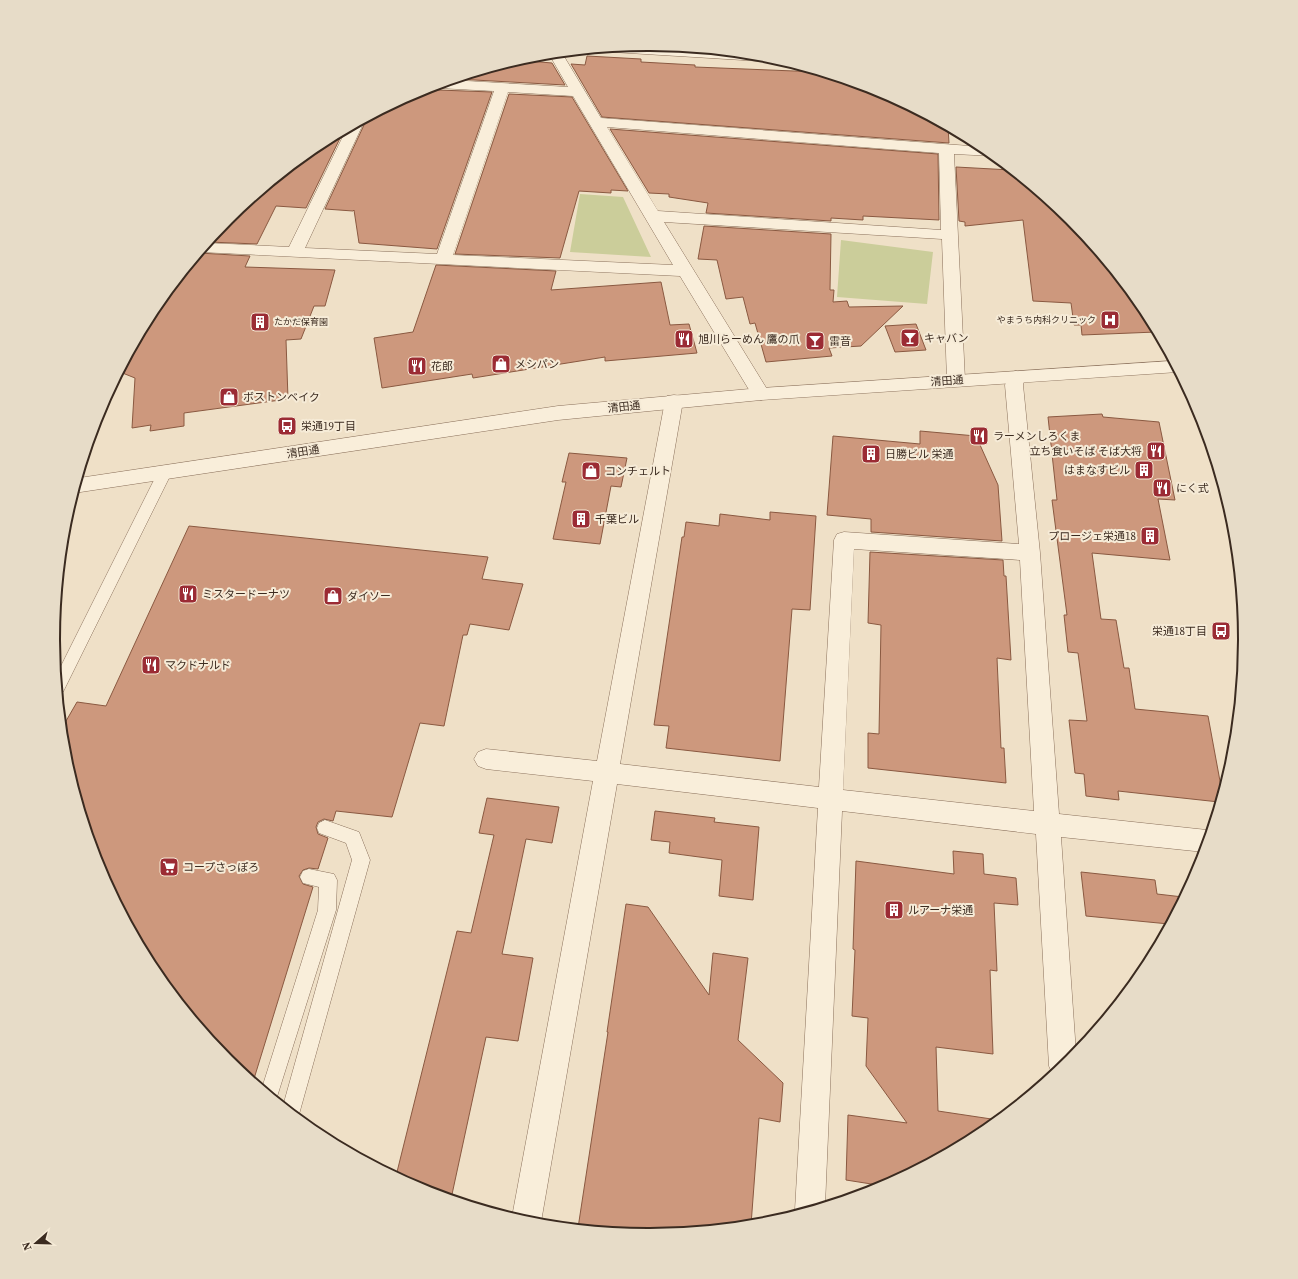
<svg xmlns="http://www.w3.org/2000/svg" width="1298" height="1279" font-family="'Source Serif 4','Noto Sans JP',serif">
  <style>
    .green { fill: #cbcd9a }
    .building { fill: #cd987d; stroke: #8a5941 }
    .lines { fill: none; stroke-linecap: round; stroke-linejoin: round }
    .service-casing { stroke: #8b715c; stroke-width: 1 }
    .minor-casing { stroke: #8b715c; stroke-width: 1 }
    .tertiary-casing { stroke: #8b715c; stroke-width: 1 }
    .service { fill: #f9eeda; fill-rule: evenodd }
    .minor { fill: #f9eeda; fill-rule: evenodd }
    .tertiary { fill: #f9eeda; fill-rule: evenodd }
    .labels { text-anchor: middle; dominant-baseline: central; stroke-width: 4; stroke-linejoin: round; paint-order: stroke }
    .far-poi-label { font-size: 9px; fill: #3b2b20; stroke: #f6ebd7; text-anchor: end }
    .poi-label { font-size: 11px; fill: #3b2b20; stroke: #f6ebd7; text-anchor: start }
    .street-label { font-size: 11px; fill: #3b2b20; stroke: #f6ebd7 }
    .rim { fill: none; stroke: #3b2b20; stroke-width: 2 }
  </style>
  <rect width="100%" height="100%" fill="#efe0c7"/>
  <path class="green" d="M580,194L623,197L651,257L570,252Z
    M841,240L933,252L927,304L837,297Z"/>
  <path class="building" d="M587,56L641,59V62L695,65V67L819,72L877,89L948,127L949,143L602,117L571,64L585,65Z
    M517,60L552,63L565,85L456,79Z
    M431,86L438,90L492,92L437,249L359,243L354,210L353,211L325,209L364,125L363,121L421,89Z
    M509,94L572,97L628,191L611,190V193L579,191L560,258L455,254Z
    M610,129L938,154L939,220L863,216V220L831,218V221L706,213L708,203L669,197V194L649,193Z
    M344,130L306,208L276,206L257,244L209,242L228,218L318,144Z
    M956,167L1011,170L1070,219L1144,309L1156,332L1082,335L1081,325H1074L1071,303L1033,301L1023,220L965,226V222L959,221Z
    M704,226L831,234L830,290H834L833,302L847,301L849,307L903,306L861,346L829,348L832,356L766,362L755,323L750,324L743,297L726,299L717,260L698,259Z
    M199,253L250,256L245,267L335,270L325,306H314L301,339L286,340L288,399L184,413V426L150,431L151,425L132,428L135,378L120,372L154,308Z
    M436,265L556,271L551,290L661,282L670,325L689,324L697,353L605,361V357L473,378L472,374L382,388L374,338L413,332Z
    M916,324L926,350L895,352L885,326Z
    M1102,414L1103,417L1159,422L1175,500L1158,499L1170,560L1092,553L1101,619L1116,620L1124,668H1129L1135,709L1208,716L1222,792L1219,802L1118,791L1119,800L1086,796L1084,774L1075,773L1069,720L1087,721L1078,653L1068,652L1064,615H1067L1052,500H1057L1048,417Z
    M920,431L976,436L998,485L1002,541L871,532V519L827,515L833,436L920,444Z
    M569,453L627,458L621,487L611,486L600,544L553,539L566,482H562Z
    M770,512L816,516L810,610L792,609L780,761L666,748L669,726L654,725L682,537H684L686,522L719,526L720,514L770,520Z
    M189,526L488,557L482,579L523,584L509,630L470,624L467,635H463L444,726L420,723L392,817L336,811L333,821L324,819L318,822L316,827L318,834L328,838L318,869L309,868L303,870L299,876L303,884L313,887L253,1082L228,1060L154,970L99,867L65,755L62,728L77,702L106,706Z
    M870,552L1003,560L1004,576H1006L1011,660L997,658L1001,748H1004L1006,783L868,768V733L879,734L881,625L868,623Z
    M487,798L559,807L552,843L526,839L502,954L533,958L518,1041L486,1037L451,1199L421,1190L396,1176L457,931L471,933L494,835L479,833Z
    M655,811L715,818L714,822L759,827L753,900L719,896L722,860L669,853L670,842L651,840Z
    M953,851L983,854L984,874L1016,878L1018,905L994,903L997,971L990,970L993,1054L936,1047L938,1111L998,1120L980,1135L884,1186L846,1180L848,1115L907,1123L866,1066L868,1018L852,1016L855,950L853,949L856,861L954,874Z
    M1081,872L1155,880L1157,894L1183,897L1169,924L1086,916Z
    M626,904L648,907L709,995L713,953L748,958L738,1040L783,1083L780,1122L759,1118L751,1225L649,1235L578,1228L608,1032H607Z"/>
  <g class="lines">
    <g class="service-casing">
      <path id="service" d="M165,467L170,469L172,472L63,692L59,693L57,674L158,472L160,469Z
        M325,820L359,832L370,860L298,1118L283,1106L352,860L346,843L319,833L317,828L319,823Z
        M309,869L334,874L337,880L336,910L276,1100L262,1088L318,910L319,887L303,883L300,877L303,871Z"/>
    </g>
    <g class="minor-casing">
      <path id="minor" d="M636,45L706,50L765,55L781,60L775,62L612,52L607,51L605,48Z
        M562,53L601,118L983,147L994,156L954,154L965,380L962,384L956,386L950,384L947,380L942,239L664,222L770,394L768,398L761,400L754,398L680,276L200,252L208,243L289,247L346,130L361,121L363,124L305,248L437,254L494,91L438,88L432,86L450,80L568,87L549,54ZM508,92L573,96L673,265L453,255ZM607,127L939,153L941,230L658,211Z
        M1016,371L1022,373L1025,377L1023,385L1040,553L1059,814L1207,830L1210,831L1204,852L1061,837L1076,1053L1070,1061L1053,1075L1049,1066L1036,834L842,811L825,1205L797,1214L795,1210L818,808L617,784L541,1222L540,1224L512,1217L593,781L486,769L478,766L474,759L478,752L486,749L597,761L665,401L667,396L674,395L681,396L683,401L620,764L819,787L834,540L837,534L844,532L1019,544L1005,385L1010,373ZM854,549L1020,560L1034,811L843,790Z"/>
    </g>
    <g class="tertiary-casing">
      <path id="tertiary" d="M1172,361L1178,372L761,400L558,420L74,493L79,478L558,406L761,388Z"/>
    </g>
    <use href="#service" class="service"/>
    <use href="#minor" class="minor"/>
    <use href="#tertiary" class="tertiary"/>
  </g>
  <defs>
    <g id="hospital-square" transform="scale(1)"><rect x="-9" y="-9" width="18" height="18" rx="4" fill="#9b2b34" stroke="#f6ebd7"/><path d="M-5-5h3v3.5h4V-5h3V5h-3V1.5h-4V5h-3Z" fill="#fff"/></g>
    <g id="building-square" transform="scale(1)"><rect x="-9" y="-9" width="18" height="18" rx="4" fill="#9b2b34" stroke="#f6ebd7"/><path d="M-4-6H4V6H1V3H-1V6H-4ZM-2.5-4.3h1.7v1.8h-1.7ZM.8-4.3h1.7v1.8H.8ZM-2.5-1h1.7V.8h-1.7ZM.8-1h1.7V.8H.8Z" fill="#fff"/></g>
    <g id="bar-square" transform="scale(1)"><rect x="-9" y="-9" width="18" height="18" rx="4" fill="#9b2b34" stroke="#f6ebd7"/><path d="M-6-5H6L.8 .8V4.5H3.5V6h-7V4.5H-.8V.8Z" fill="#fff"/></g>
    <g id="restaurant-square" transform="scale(1)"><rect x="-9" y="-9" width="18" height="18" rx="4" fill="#9b2b34" stroke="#f6ebd7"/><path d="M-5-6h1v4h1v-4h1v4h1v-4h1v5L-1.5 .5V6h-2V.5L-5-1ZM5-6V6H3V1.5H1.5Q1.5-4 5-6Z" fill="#fff"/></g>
    <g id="shop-square" transform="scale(1)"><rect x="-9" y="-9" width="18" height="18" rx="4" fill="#9b2b34" stroke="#f6ebd7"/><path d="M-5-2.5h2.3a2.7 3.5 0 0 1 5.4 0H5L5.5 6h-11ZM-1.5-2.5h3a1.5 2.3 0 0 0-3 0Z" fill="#fff"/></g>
    <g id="bus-square" transform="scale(1)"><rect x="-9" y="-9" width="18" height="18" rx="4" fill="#9b2b34" stroke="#f6ebd7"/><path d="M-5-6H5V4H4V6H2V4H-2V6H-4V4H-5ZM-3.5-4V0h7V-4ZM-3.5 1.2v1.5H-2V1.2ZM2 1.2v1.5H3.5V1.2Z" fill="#fff"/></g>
    <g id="supermarket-square" transform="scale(1)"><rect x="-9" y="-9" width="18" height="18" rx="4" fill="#9b2b34" stroke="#f6ebd7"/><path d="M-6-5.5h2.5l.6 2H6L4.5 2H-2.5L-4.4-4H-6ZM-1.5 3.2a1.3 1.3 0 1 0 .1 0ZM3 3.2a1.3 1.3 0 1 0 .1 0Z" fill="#fff"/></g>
  </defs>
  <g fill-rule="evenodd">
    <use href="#hospital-square" x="1110" y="320"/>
    <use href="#building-square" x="260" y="322"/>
    <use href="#bar-square" x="910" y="338"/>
    <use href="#restaurant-square" x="684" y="339"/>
    <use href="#bar-square" x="815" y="341"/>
    <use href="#shop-square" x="501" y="364"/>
    <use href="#restaurant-square" x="417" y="366"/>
    <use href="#shop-square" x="229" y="397"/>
    <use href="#bus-square" x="287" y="426"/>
    <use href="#restaurant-square" x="979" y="436"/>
    <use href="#restaurant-square" x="1156" y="451"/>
    <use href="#building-square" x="871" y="454"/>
    <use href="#building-square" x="1144" y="470"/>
    <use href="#shop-square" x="591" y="471"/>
    <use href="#restaurant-square" x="1162" y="488"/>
    <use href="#building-square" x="581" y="519"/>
    <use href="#building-square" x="1150" y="536"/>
    <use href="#restaurant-square" x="188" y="594"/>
    <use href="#shop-square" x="333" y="596"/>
    <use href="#bus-square" x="1221" y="631"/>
    <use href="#restaurant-square" x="151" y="665"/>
    <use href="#supermarket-square" x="169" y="867"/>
    <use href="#building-square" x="894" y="910"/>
  </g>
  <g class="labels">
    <g class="far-poi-label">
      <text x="1096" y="320">やまうち内科クリニック</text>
      <text x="274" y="322" text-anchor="start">たかだ保育園</text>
    </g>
    <g class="poi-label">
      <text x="924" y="338">キャバン</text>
      <text x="698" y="339">旭川らーめん 鷹の爪</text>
      <text x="829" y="341">雷音</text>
      <text x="515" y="364">メシパン</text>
      <text x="431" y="366">花郎</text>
      <text x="243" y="397">ボストンベイク</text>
      <text x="301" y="426">栄通19丁目</text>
      <text x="993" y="436">ラーメンしろくま</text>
      <text x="1142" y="451" text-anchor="end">立ち食いそば そば大将</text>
      <text x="885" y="454">日勝ビル 栄通</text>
      <text x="1130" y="470" text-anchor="end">はまなすビル</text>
      <text x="605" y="471">コンチェルト</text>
      <text x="1176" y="488">にく式</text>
      <text x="595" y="519">千葉ビル</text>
      <text x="1136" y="536" text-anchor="end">プロージェ栄通18</text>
      <text x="202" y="594">ミスタードーナツ</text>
      <text x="347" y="596">ダイソー</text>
      <text x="1207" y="631" text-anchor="end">栄通18丁目</text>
      <text x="165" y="665">マクドナルド</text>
      <text x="183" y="867">コープさっぽろ</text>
      <text x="908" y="910">ルアーナ栄通</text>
    </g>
    <g class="street-label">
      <text transform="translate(947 381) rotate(-4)">清田通</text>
      <text transform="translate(624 407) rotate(-6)">清田通</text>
      <text transform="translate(303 452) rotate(-9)">清田通</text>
    </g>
  </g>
  <path d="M0 0H1298V1279H0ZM648 51H650A588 588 0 0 1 1238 639V640A588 588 0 0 1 650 1228H648A588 588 0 0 1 60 640V639A588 588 0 0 1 648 51Z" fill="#e7dcc8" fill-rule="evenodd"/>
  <path class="rim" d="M648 51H650A588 588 0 0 1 1238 639V640A588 588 0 0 1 650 1228H648A588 588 0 0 1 60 640V639A588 588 0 0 1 648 51Z"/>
  <g transform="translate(36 1243) rotate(250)" stroke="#f6ebd7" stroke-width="3" paint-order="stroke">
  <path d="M0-3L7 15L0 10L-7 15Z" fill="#3b2b20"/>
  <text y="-6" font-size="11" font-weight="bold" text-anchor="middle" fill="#3b2b20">N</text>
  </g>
</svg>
